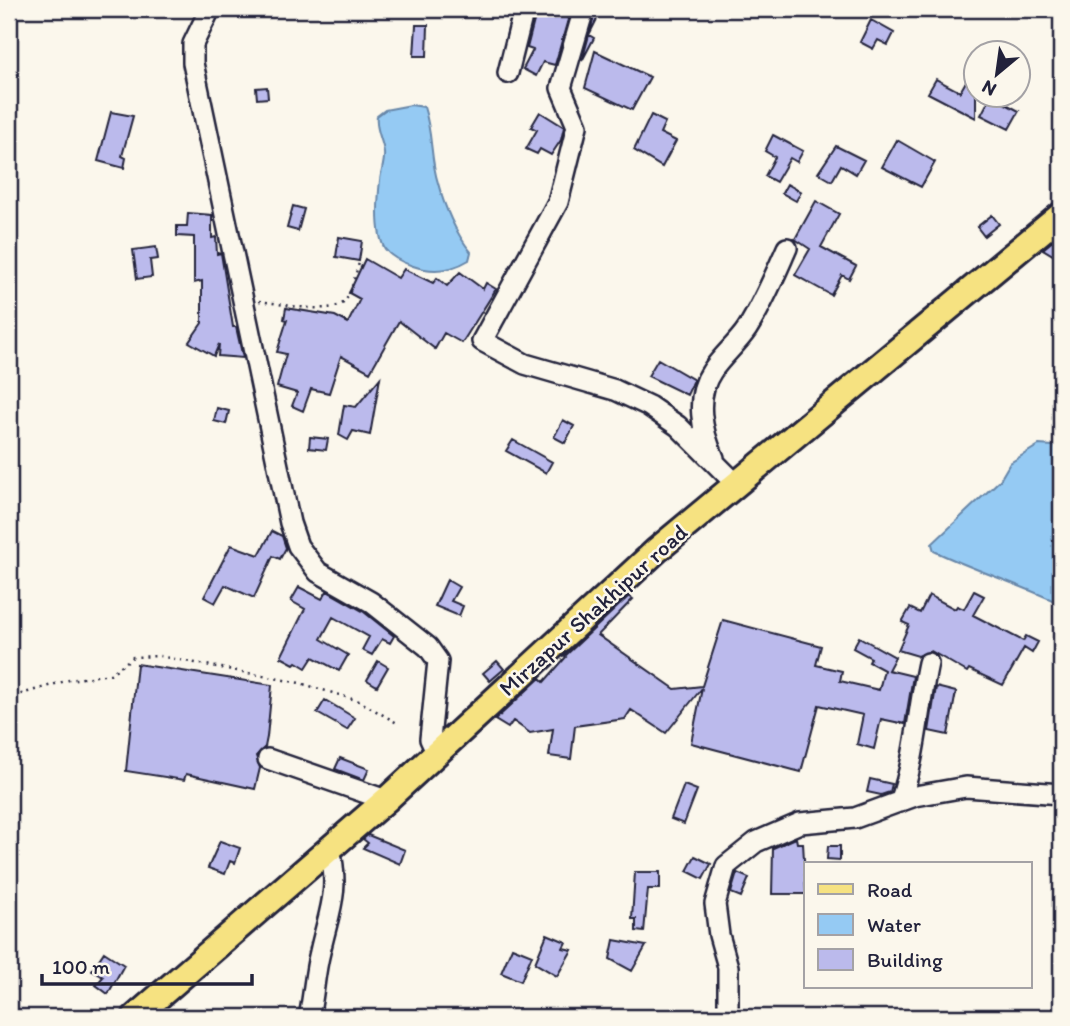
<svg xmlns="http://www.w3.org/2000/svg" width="1070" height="1026" font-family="Itim,sans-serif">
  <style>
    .water { fill: #95caf3; stroke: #6787a9; stroke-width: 2 }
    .building { fill: #bbbaec; stroke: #22223b; stroke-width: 2 }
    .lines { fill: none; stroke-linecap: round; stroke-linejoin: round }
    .minor-casing { stroke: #22223b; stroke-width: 24 }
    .major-casing { stroke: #22223b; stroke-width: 30 }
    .path { stroke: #22223b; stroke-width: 2.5; stroke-dasharray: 2 5; stroke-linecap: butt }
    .minor { stroke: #fbf7ec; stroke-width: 19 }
    .major { stroke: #f6e281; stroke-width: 24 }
    .labels { text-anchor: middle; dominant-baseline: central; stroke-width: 5; stroke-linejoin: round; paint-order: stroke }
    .street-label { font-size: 23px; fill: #22223b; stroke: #fbf7ec }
  </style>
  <rect width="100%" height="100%" fill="#fbf7ec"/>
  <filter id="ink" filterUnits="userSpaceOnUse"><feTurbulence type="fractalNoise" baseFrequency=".0143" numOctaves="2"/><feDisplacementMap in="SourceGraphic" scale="14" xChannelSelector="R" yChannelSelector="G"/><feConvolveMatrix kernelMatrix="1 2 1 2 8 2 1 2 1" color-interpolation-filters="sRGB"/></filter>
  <g filter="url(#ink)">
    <path class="water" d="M411,105L424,107C433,134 430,158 438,183C444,206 456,234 471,252L469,260C451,271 433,273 413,266C404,263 391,257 385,249C375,233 378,198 380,180C381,171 385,162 384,153C383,140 375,130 377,116L385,110Z
      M1039,445L1053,446L1061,451V604C1019,584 976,571 934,551L932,544L1000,480L1010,463Z"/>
    <path class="building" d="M537,9H571L555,65L543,62L536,76L523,69L533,50L527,48Z
      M596,9H602L589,35L594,38L582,61Z
      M871,20L894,33L888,45L878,40L873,49L860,42Z
      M416,25H428L427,56H414Z
      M595,51L650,77L632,110L585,88Z
      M976,64V118L928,93L936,79L960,92Z
      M267,87L268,98L257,99L256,88Z
      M991,96L1019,111L1009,129L981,115Z
      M111,112L133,116L122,156L126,158L124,168L98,161Z
      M540,112L564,127L561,140L551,155L540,149L537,154L526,149L537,130L531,127Z
      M651,115L665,122L660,133L676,141L662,167L634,150Z
      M773,135L803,151L797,162L790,158L776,182L765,176L775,157L765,151Z
      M897,140L935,162L921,187L882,167Z
      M836,146L864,160L856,174L841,165L832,181L818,173Z
      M787,184L801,192L796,201L782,193Z
      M816,201L839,214L821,247L856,266L849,279L842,275L831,295L795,275L810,249L795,239Z
      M293,206L304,209L298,231L287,228Z
      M188,213L212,215V238L216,237L217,254L221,253L233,327H236L243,358L218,356L219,344L214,356L189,342L202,323V281L194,283V237L177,236V226H187Z
      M992,215L999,224L984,236L977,227Z
      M1061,234V260L1043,249Z
      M339,237L362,241L359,261L336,257Z
      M156,247L158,259L150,260L152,277L137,279L133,250Z
      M365,259L398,278L404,269L433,283L437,278L447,286L460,272L483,289L486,283L496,289L462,343L444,333L435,349L399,321L370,372L341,356L329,393L311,389L303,411L292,406L297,393L277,387L286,354L277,352L287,320L284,319L286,308L335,316L348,323L360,299L349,293Z
      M658,359L694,380L687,395L648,376Z
      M380,378L370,435L353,431L348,440L339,435L344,405L356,407Z
      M217,408L229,411L226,424L214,421Z
      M563,420L574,426L565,443L554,437Z
      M310,437L328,439L326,450L309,448Z
      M513,440L552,462L546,473L506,451Z
      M272,531L282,536L286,548L280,559L273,556L254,598L225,585L215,603L204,597L231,545L259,555Z
      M447,580L459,587L451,601L463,606L459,616L435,606Z
      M299,587L322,599L327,591L364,612L394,636L390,643L382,639L372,655L362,650L369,637L333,617L321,639L348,655L339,671L313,657L306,668L296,662L294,664L281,657L305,609L291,601Z
      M974,591L984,596L973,615L1023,641L1026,636L1038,642L1032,653L1024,648L1003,685L969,669L967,672L931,651L918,656L898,650L909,625L902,622L910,608L920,613L929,595L955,609L957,606L964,609Z
      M629,596L633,599L598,635L675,689L702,686L723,620L821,646L816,665L842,671L840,681L879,690L884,670L869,662L871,658L853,648L859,637L895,657L888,670L913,676L905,724L881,719L874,749L857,744L863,715L819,705L801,772L691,743L702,688L666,733L631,710L625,719L575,726L571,759L549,756L553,729L530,733L513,721L508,728L495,720L540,678L544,682L566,657L565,656Z
      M378,661L388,667L377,686L367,680Z
      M497,661L504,669L490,681L483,673Z
      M137,664L272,685L267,737L265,747L256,756L260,768L255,789L186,774L184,780L126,771Z
      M936,687L956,692L948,735L929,731Z
      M325,700L355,718L347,730L317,713Z
      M340,758L369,769L364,780L335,769Z
      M870,779L892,784L890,792L881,795L867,792Z
      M684,785L697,790L684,824L671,819Z
      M368,835L405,850L400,864L363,848L368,843L363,839Z
      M796,838L797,843H803L806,894H772L773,848Z
      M220,841L240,848L235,863L230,861L225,874L208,868Z
      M828,846H840V860L827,859Z
      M695,856L711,864L703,879L687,871Z
      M635,872H660V889H648L644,932L636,931V919H632Z
      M737,873L749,878L741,897L731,893Z
      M547,934L566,942L563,948L572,950L557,976L535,963Z
      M614,940L646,946L632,971L610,959Z
      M512,947L532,955L521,981L501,973Z
      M104,952L124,965L108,994L96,985L103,977L92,970Z"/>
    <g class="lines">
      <g class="minor-casing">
        <path id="minor" d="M210,9L193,44V63L290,523L298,546L318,572L371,602L428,647L438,661L430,739L437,754
          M584,9L561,88L577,126L558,202L482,341L525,364L615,390L649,406L678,426L735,483
          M508,73L524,9
          M714,458C702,432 694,397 712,371C722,356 737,344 747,329C763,304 775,275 787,248
          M268,759L386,800
          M900,802C916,757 918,709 928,663
          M310,1012C314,992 315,971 320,952C329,911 340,892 330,849
          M728,1017V967L719,935L715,904L726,866L756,842L800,823L855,818L915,796L966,787L1061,794"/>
      </g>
      <g class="major-casing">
        <path id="major" d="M135,1017L386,800L657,550L1061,215"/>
      </g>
      <path class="path" d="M259,301C278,303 335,317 346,300C352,290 355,275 359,263
        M9,711L18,695L69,680L110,674L133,657L159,656L300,683L359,701L397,723"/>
      <use href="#minor" class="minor"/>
      <use href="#major" class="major"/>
    </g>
  </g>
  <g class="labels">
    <g class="street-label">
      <text transform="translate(593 610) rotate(-42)">Mirzapur Shakhipur road</text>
    </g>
  </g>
  <rect width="1070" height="1026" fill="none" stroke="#fbf7ec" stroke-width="35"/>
  <rect x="18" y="18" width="1035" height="991" fill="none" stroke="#22223b" stroke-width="2.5" filter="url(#ink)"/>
  <rect x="804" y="862" width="228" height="126" fill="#fbf7ec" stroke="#a4a2a5" stroke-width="2"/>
  <rect x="818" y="884" width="35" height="10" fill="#f6e281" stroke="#a4a2a5" stroke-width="2"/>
  <text x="867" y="897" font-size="21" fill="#22223b">Road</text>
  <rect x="818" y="914" width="35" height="21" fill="#95caf3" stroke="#a4a2a5" stroke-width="2"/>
  <text x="867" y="932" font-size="21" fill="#22223b">Water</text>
  <rect x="818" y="949" width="35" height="21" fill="#bbbaec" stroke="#a4a2a5" stroke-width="2"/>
  <text x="867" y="967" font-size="21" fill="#22223b">Building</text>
  <g transform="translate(997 74) rotate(209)"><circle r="33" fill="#fbf7ec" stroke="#a4a2a5" stroke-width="2"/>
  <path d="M0-5L12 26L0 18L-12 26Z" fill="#22223b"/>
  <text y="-10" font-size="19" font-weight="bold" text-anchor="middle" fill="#22223b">N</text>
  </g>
  <path d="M42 974v10h210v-10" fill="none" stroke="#22223b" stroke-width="3.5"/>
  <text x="52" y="974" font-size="21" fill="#22223b" stroke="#fbf7ec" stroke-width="5" paint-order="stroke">100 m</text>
</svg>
